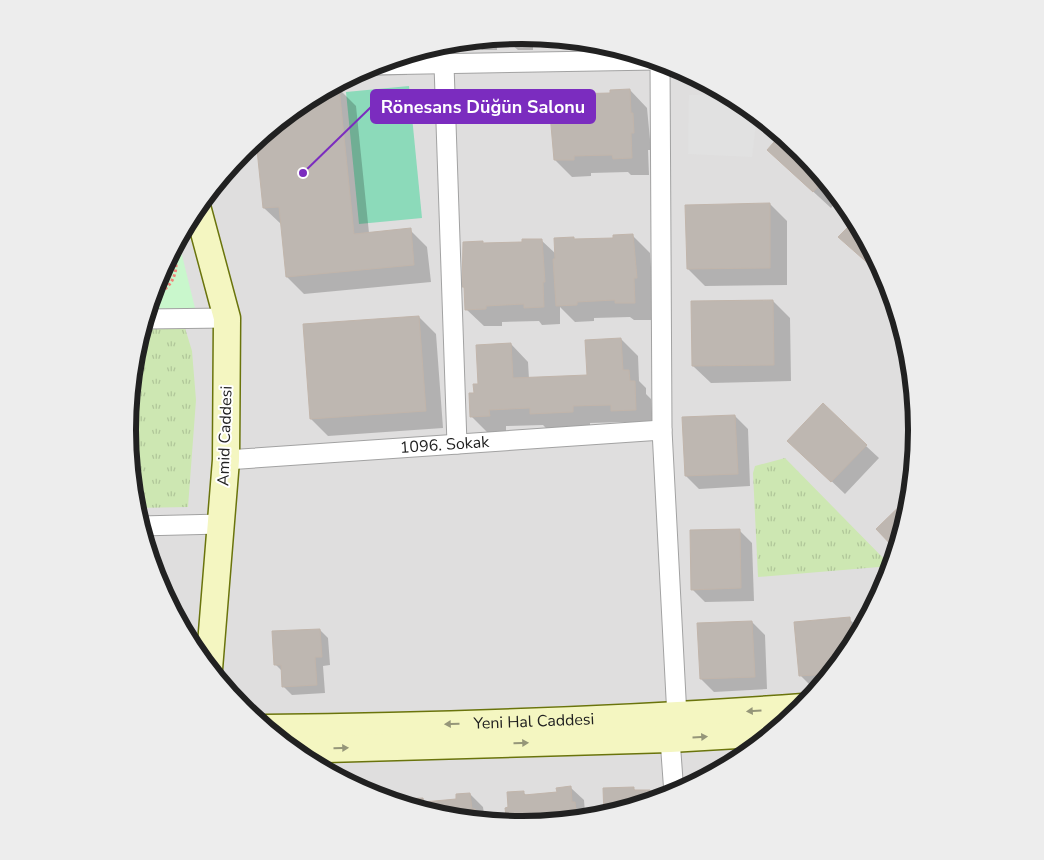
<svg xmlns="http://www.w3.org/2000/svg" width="1044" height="860" font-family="'Nunito Sans',sans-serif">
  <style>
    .residential { fill: #dfdede }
    .grass { fill: url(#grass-tufts) }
    .park { fill: #c9f7cc }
    .pitch { fill: #8cdaba }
    .parking { fill: #e1e1e1 }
    .shadow { fill: #0003 }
    .building { fill: #beb7b1; stroke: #c1b5ab }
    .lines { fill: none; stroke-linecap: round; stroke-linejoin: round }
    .street-casing { stroke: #a2a2a2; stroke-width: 21 }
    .secondary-casing { stroke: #6a740c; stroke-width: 29 }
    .path { stroke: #f18278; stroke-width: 3; stroke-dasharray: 2.5 2.5; stroke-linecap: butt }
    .street { stroke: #fff; stroke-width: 19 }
    .secondary { stroke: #f4f6c1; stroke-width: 26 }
    .oneway { fill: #959679 }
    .labels { text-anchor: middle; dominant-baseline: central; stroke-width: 4; stroke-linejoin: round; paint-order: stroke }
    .street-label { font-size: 16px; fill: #212121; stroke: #fff }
    .rim { fill: none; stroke: #212121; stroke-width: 6 }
    .leader { fill: none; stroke: #7b2cbf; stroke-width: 2 }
    .callout-dot { fill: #7b2cbf; stroke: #fff; stroke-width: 2 }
    .callout { fill: #7b2cbf; stroke: #7b2cbf; stroke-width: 2 }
    .callout-label { font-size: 18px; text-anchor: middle; font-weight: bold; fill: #fff }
  </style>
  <defs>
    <pattern id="grass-tufts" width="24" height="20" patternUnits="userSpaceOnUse" patternTransform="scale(1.25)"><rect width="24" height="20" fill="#cde7b2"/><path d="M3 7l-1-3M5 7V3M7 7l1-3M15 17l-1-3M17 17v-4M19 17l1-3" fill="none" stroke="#b0c699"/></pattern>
  </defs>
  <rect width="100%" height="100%" fill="#f1eee8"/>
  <path class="residential" d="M128 430a394 394 0 1 1 788 0a394 394 0 1 1-788 0Z"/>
  <path class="grass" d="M185,328L192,351L196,400L188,507L135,508C125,450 124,386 142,329Z
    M785,458L891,566L758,577L753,473L755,466Z"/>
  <path class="park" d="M178,239L195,308L148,309L157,279Z"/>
  <path class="pitch" d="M409,86L422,218L359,224L346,92Z"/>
  <path class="parking" d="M727,94L742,102L757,115L752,157L688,154L689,95Z"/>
  <path class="shadow" d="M522,35L533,36V50H518L507,41H501V46H497V50H482L472,40Z
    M457,41V48L425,49L445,43Z
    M407,54V75L350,76L371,65Z
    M339,89L356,106L369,233L410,230L427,247L431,282L304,294L287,277L282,225L264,208L258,149L252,143L303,101Z
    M630,90L647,108L651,150H648L649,175H631L628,172L591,173V176L572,177L555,160L571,93L573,95L612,94Z
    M768,150L802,151L840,198L831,208Z
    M770,204L787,221V285L705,286L688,269Z
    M856,221L887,279L888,281L840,237Z
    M633,236L650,253L653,295H651L652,320H634L630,317L594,318V321L575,322L560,307V324L542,325L539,321L502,322V326H484L466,309V289L463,287L485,245L523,243L541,240L556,254L573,238L576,240L615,239Z
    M773,301L790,318L791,381L711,383L693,366Z
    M419,317L436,334L443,428L328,436L311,419Z
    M621,339L638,356L639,381L646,388V394L651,399L653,426L630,427L624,422L590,423V429L549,431L543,425L506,426V432L488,433L471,416L475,394L479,385L511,344L528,362L529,379L588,376Z
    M735,416L748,429L750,486L699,489L686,476Z
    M866,446L879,458L845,494L802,453Z
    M910,498L909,507L897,549L878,530Z
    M739,530L752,543L754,601L705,602L692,589Z
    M849,619L861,630L850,650L818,688L814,689L801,676Z
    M752,622L765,635L767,689L714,692L701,679Z
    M320,630L328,638L330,665L323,666L325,693L292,695L283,686V672L275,664Z
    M571,788L584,800L585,813L588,819L522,825L508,824L523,792L527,796L558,793Z
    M634,789L636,791H650L658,799L605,815Z
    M470,794L483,807L485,821L445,817L408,806L423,799L427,803L458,800Z"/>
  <path class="building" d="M339,87L354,234L411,228L414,265L286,277L279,207L263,208L256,140L303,101L327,88Z
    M630,89L631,113H633L634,133H631L632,158L613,159L612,155L574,156V160H554L550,114H552L551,92H571V94L610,93V90Z
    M781,134L802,151L825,179L813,192L767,150Z
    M770,203V268L687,269L685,205Z
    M855,220L887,279L888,281L838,237Z
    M633,234L637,278H634L635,303H615V300L577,302V305L556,306L553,259H555L554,238L574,237V239L613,238V235Z
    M522,239H542L545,282H543L544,307L524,308V304L486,306V309L465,310L464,287H462L463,242L483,241V243L522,242Z
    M773,300L774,365L692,366L691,301Z
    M419,316L426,411L310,419L303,324Z
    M621,338L623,370H629L630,381H635L636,410L611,411V405L573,406V412L530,414V408L489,410L490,416L470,417L469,393H474L473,384H478L476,345L511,343L513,378L587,375L585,340Z
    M823,403L867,445L831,482L787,441Z
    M735,415L738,474L685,476L682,417Z
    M910,496L909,507L896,550L876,529Z
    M740,529L741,588L691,590L690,530Z
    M850,617L852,646L831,674L799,676L794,622Z
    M752,621L755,677L700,679L697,623Z
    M320,629L322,657H315L317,685L282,687L281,665H274L272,631Z
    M571,786L572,802H575L577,820L522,825L507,824L505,808L508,807L507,792L524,791V795L557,792L556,788Z
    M634,787V790H650L651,802L604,816L603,788Z
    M470,793L472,809H475L476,820L445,817L407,806L406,799L423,798L424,802L456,799V794Z"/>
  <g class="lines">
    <g class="street-casing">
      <g id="street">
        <path d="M660,61L662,430L677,717L670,739L674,794"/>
        <path d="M370,65L657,60"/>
        <path d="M444,65L457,444"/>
        <path d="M145,319L227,318"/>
        <path id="s1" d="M226,460L662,430"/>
        <path d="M140,526L221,524"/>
      </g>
    </g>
    <g class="secondary-casing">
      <g id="secondary">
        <path d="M197,206L227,318L226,460L209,669"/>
        <path id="s2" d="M265,728C444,726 624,720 803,707"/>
        <path d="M292,750L670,739L773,733"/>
      </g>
    </g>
    <path class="path" d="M167,259L176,257
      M152,296C173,289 181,270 173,249"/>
    <use href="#street" class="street"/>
    <use href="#secondary" class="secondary"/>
  </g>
  <defs><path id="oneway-solid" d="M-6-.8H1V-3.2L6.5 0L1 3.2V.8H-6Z" transform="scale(1.25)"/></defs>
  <g class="oneway">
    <use href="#oneway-solid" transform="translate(754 711) rotate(176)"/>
    <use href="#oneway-solid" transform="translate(452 724) rotate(178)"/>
    <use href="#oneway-solid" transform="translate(700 737) rotate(-4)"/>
    <use href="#oneway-solid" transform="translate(521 743) rotate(-2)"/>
    <use href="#oneway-solid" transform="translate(341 748) rotate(-2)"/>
  </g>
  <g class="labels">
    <g class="street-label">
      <text transform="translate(225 436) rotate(-88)">Amid Caddesi</text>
      <text stroke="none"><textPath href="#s1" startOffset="219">1096. Sokak</textPath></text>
      <text stroke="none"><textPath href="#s2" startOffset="269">Yeni Hal Caddesi</textPath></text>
    </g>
  </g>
  <path d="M0 0H1044V860H0ZM136 430a386 386 0 1 1 772 0a386 386 0 1 1-772 0Z" fill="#ededed" fill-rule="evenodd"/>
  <path class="rim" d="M136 430a386 386 0 1 1 772 0a386 386 0 1 1-772 0Z"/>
  <path class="leader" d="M303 173L371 107"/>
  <circle class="callout-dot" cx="303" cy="173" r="5"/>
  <rect class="callout" x="371" y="90" width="224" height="33" rx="5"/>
  <g class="callout-label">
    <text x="483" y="113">Rönesans Düğün Salonu</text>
  </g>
</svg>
